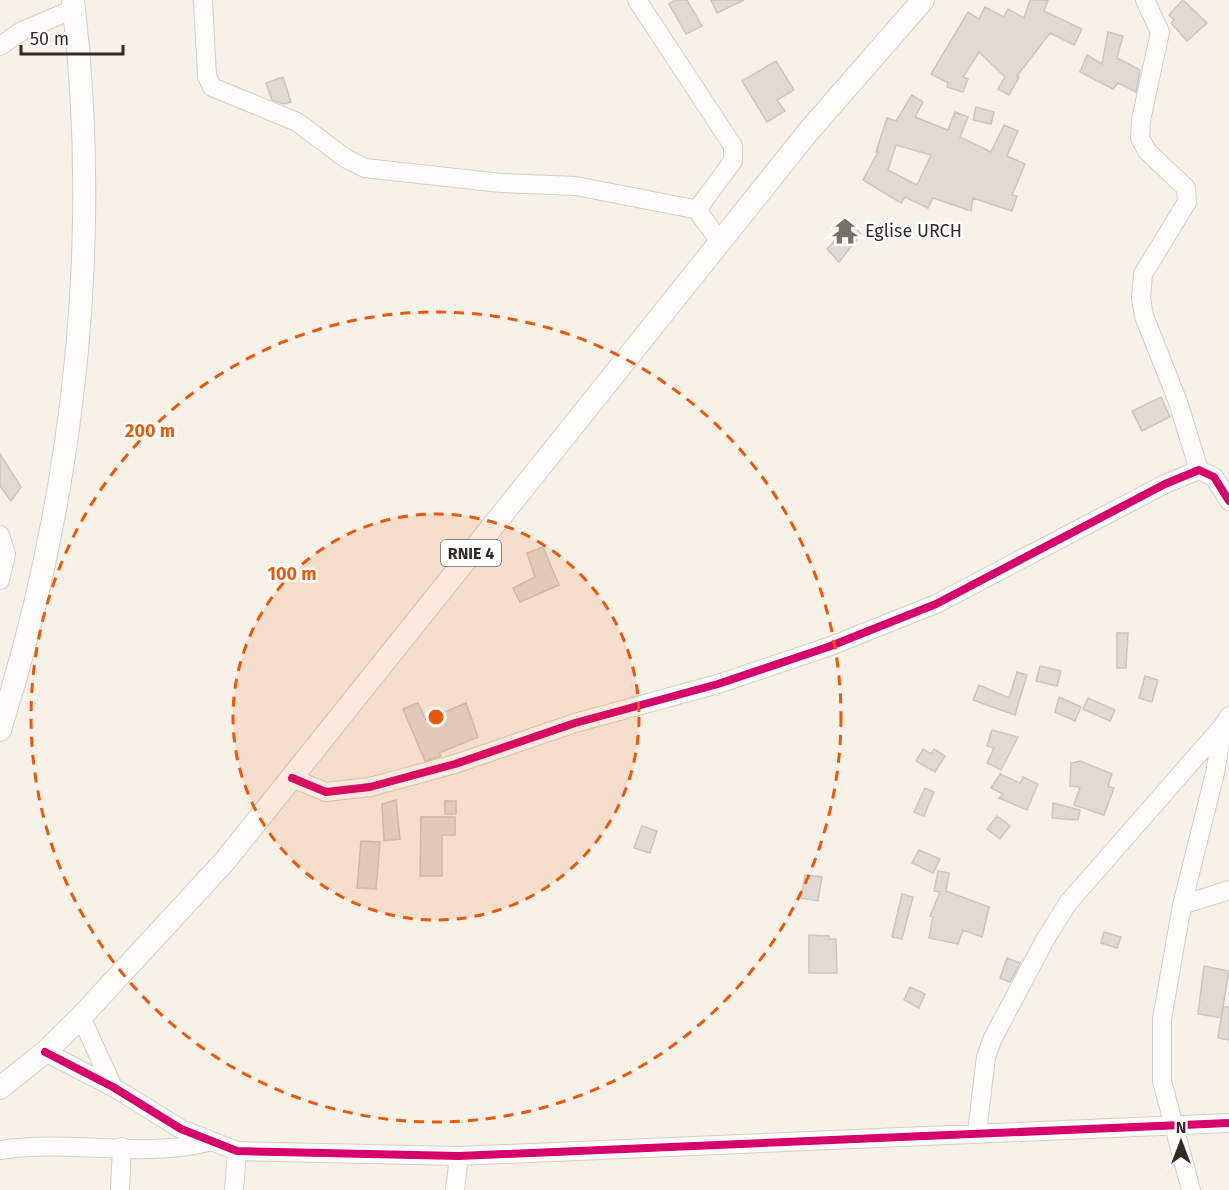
<svg xmlns="http://www.w3.org/2000/svg" width="1229" height="1190" font-family="'Fira Sans',sans-serif">
  <style>
    .building { fill: #e1dad2; stroke: #ccc6be; stroke-width: 1.5; fill-rule: evenodd }
    .lines { fill: none; stroke-linecap: round; stroke-linejoin: round }
    .minor-casing { stroke: #d4cec5; stroke-width: 20 }
    .major-casing { stroke: #d4cec5; stroke-width: 24 }
    .minor { stroke: #fefdfb; stroke-width: 18 }
    .major { stroke: #fefdfb; stroke-width: 22 }
    .cycleway-casing { stroke: #fff; stroke-width: 11 }
    .cycleway { stroke: #d6006c; stroke-width: 8 }
    .ring { fill: none; stroke: #e8590c; stroke-width: 3; stroke-dasharray: 10 8 }
    .labels { text-anchor: middle; dominant-baseline: central; stroke-width: 5; stroke-linejoin: round; paint-order: stroke }
    .shield { fill: #fff; stroke: #706b66; stroke-width: 1.5 }
    .shield-label { font-size: 16px; font-weight: bold; fill: #322c24 }
    .poi-label { font-size: 18px; fill: #322c24; stroke: #fff; text-anchor: start }
    .centre { fill: #e8590c; stroke: #fff; stroke-width: 3 }
    .ring-label { font-size: 18px; text-anchor: middle; font-weight: bold; fill: #e8590c; stroke: #fff; stroke-width: 5; stroke-linejoin: round; paint-order: stroke }
  </style>
  <rect width="100%" height="100%" fill="#f8f1e7"/>
  <path class="building" d="M675,0H687L702,26L686,34L669,4Z
    M711,0H744L717,13Z
    M1030,0H1048L1044,11L1082,29L1074,45L1050,33L1017,76L1019,77L1009,95L998,89L1005,77L979,52L963,77L968,79L963,92L947,87L948,83L931,74L968,12L979,19L985,7L1004,17L1008,9L1024,18Z
    M1183,0L1207,23L1187,41L1171,23L1174,20L1169,15Z
    M1108,32L1123,36L1117,58L1140,70L1136,92L1118,83L1113,89L1080,72L1087,55L1102,64Z
    M776,61L794,90L777,100L785,111L767,122L742,81Z
    M283,77L291,102L284,104L272,100L266,83Z
    M912,95L923,102L915,117L948,130L955,112L968,117L960,137L991,152L1004,125L1018,131L1007,156L1025,164L1012,195L1017,196L1012,211L973,198L971,211L933,198L928,208L905,197L901,203L863,180L878,152H876L887,118L896,121ZM896,145L931,155L917,185L888,170Z
    M976,107L994,112L991,124L973,120Z
    M851,223L861,234L839,262L827,249Z
    M1161,397L1170,417L1142,431L1132,411Z
    M0,454L21,487L11,501L0,486Z
    M543,547L559,585L520,602L513,588L535,577L527,553Z
    M1117,633H1128L1126,668H1117Z
    M1040,666L1061,671L1057,686L1036,681Z
    M1017,672L1027,675L1015,715L973,700L979,685L1009,698Z
    M1145,676L1158,680L1152,702L1139,698Z
    M1059,697L1081,707L1075,721L1055,712Z
    M1088,698L1115,710L1110,721L1083,709Z
    M418,703L426,720L466,703L478,737L439,753L441,756L425,761L403,709Z
    M992,730L1018,737L1001,770L987,763L994,748L987,746Z
    M923,749L931,754L934,749L945,756L935,772L916,761Z
    M1080,761L1112,774L1108,786L1114,788L1104,815L1074,805L1080,787L1070,786L1071,763Z
    M1000,774L1020,783L1023,777L1038,784L1027,810L999,798L1003,794L991,788Z
    M925,788L934,792L924,816L914,812Z
    M396,800L400,839L384,841L382,804Z
    M445,801H456V814H445Z
    M1053,803L1080,810L1078,820L1052,818Z
    M997,816L1010,826L1000,839L987,829Z
    M421,817H455V835H442V876H420Z
    M642,826L657,831L650,853L634,848Z
    M361,841L380,842L376,889L357,888Z
    M919,850L940,859L933,873L912,863Z
    M938,871L949,873L946,891L989,907L982,937L963,930L958,944L929,938L933,917L930,916L940,892L934,891Z
    M805,875L822,877L818,901L801,898Z
    M902,894L913,897L902,939L892,937Z
    M1104,932L1121,937L1117,948L1101,943Z
    M809,935L829,936V939H836L837,973H809Z
    M1007,958L1020,963L1010,982L1000,978Z
    M1204,966L1229,971L1221,1018L1198,1014Z
    M910,987L925,994L919,1008L904,1000Z
    M1223,1007H1229V1040L1218,1038Z"/>
  <g class="lines">
    <g class="minor-casing">
      <path id="minor" d="M203,0L207,76L212,87L297,122L345,158L365,168L501,183L576,186L699,210
        M637,0L733,146V161L699,207L701,216L720,241
        M1145,0L1160,32L1141,120L1140,138L1147,151L1186,188L1187,202L1143,274L1141,298L1144,316L1178,402L1199,470
        M0,46L22,31L74,9
        M0,535L6,554L0,580
        M292,778L326,792L370,787L455,764L575,723L718,684L828,647L936,604L1165,484L1199,470L1214,477L1229,501
        M1182,905L1229,890
        M81,1017L113,1087
        M45,1052L113,1087L181,1129L237,1151L459,1156L1229,1123
        M977,1132L986,1057L993,1038L1045,940L1068,903L1222,727
        M0,1150C69,1139 141,1159 208,1142
        M120,1190L122,1147
        M234,1190L237,1151
        M455,1190L459,1156
        M1191,1190L1162,1081V1019L1182,905L1215,773L1223,726L1229,716"/>
    </g>
    <g class="major-casing">
      <path id="major" d="M0,730C74,496 102,244 73,0
        M0,1088L45,1052L81,1017L225,861L808,132L923,0"/>
    </g>
    <use href="#minor" class="minor"/>
    <use href="#major" class="major"/>
    <g class="cycleway-casing">
      <path id="cycleway" d="M292,778L326,792L370,787L455,764L575,723L718,684L828,647L936,604L1165,484L1199,470L1214,477L1229,501
        M45,1052L113,1087L181,1129L237,1151L459,1156L1229,1123"/>
    </g>
    <use href="#cycleway" class="cycleway"/>
  </g>
  <circle cx="436" cy="717" r="203" fill="#e8590c" fill-opacity=".12"/>
  <g class="ring">
    <circle cx="436" cy="717" r="203"/>
    <circle cx="436" cy="717" r="405"/>
  </g>
  <defs>
    <g id="temple-bare" transform="scale(2.07)"><path d="M0-6L5-2H3V0L6.5 2.5H4V6H1.5V3h-3V6H-4V2.5H-6.5L-3 0V-2H-5Z" fill="#777168" stroke="#fff" stroke-width="2.5" paint-order="stroke"/></g>
  </defs>
  <g fill-rule="evenodd">
    <use href="#temple-bare" x="845" y="231"/>
  </g>
  <g class="labels">
    <rect class="shield" x="441" y="540" width="60" height="26" rx="4.5"/>
    <g class="shield-label">
      <text x="471" y="553">RNIE 4</text>
    </g>
    <g class="poi-label">
      <text x="865" y="231">Eglise URCH</text>
    </g>
  </g>
  <circle cx="436" cy="717" r="9" class="centre"/>
  <g class="ring-label">
    <text x="150" y="437">200 m</text>
    <text x="292" y="580">100 m</text>
  </g>
  <g transform="translate(1181 1142)" stroke="#ffffff" stroke-width="4.5" paint-order="stroke">
  <path d="M0-4.5L10 22L0 15L-10 22Z" fill="#322c24"/>
  <text y="-9" font-size="16" font-weight="bold" text-anchor="middle" fill="#322c24">N</text>
  </g>
  <path d="M21 45v9h102v-9" fill="none" stroke="#322c24" stroke-width="3"/>
  <text x="30" y="45" font-size="18" fill="#322c24" stroke="#ffffff" stroke-width="4.5" paint-order="stroke">50 m</text>
</svg>
